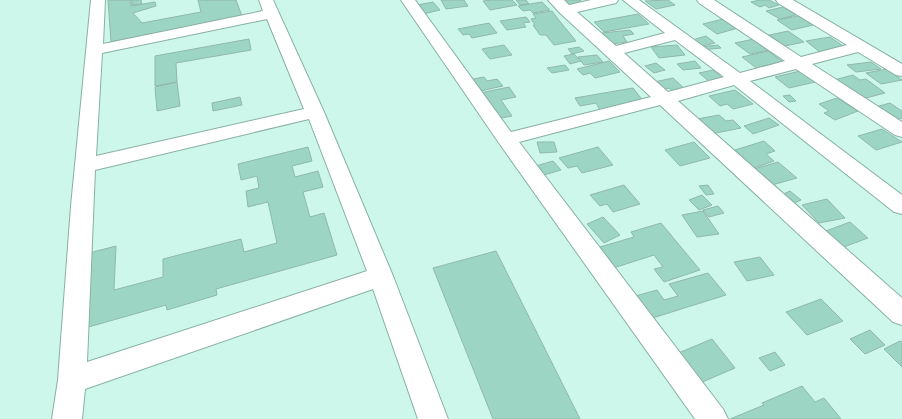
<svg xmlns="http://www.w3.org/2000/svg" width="902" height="419" font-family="Quicksand,sans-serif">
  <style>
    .building { fill: #9dd5c4; stroke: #90b8ac }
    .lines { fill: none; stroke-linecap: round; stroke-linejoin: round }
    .minor-casing { stroke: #88b0a4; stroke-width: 2 }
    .minor { fill: #fff; fill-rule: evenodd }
  </style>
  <rect width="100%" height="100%" fill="#cef7eb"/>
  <path class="building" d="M108,0H131V6L155,2L156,6L133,13L142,23L201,12L198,0H236L242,16L111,42Z
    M132,0H141L142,4L132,5Z
    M441,0H464L468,6L446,9Z
    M491,0H512L517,5L490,10L483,1Z
    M516,0H526L529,4L520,5Z
    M565,0H580L584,4L571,6Z
    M668,0L675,5L656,9L645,1Z
    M759,0H769L779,5L769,8L765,5L760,7L751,2Z
    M433,2L440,10L419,15L412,6Z
    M542,2L550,10L533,13L530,10L523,11L518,6Z
    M783,7L796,15L780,19L766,11Z
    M552,11L558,19L576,41L554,45L546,35H540L533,25H535L531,19L536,18L533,14Z
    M638,14L649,24L604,32L594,22Z
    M798,16L813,25L792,30L777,20Z
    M526,17L530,22L523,23L526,27L507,30L500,21Z
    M723,19L738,28L717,34L703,24Z
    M489,23L497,33L472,38L469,34L463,35L458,29Z
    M630,30L634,34L623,36L627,42L611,44L602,33Z
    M788,31L804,42L780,47L765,36Z
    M706,36L715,43L698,47L689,41Z
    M830,37L846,48L821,53L806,41Z
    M249,39L251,50L176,63L177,82L155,86V56Z
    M754,39L769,50L750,54L735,43Z
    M504,45L512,55L490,59L482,49Z
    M677,45L685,55L659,58L651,47Z
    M718,45L721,48L702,50L700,47Z
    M579,47L584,51L572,54L568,49Z
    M768,51L786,64L759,70L742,57Z
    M574,54L581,61L570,64L564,56Z
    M597,55L603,62L584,65L578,57Z
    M609,61L620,72L595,78L590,73L583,75L577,69Z
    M695,61L701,68L683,70L677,64Z
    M871,62L881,69L856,72L847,65Z
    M656,63L665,70L654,73L645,66Z
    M565,65L569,70L552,73L547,68Z
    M887,69L902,80L881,84L866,73Z
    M713,70L724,79L710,82L699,73Z
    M800,71L815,82L789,88L775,77Z
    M853,75L860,80L866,79L885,93L862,99L834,80Z
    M484,77L487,81L497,79L503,86L476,92L468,80Z
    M673,78L686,90L674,93L669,88L662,90L654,82Z
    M177,82L180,106L157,111L155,87Z
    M509,87L516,97L501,100L512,116L496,119L480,93Z
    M633,88L644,102L600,110L596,103L580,106L575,98Z
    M735,90L753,104L733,109L727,104L720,106L709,96Z
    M790,95L796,101L789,102L783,96Z
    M240,97L242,105L213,111L212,103Z
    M837,98L858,111L835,120L824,113L829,111L819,104Z
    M890,103L902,111V118L890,121L872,108Z
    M719,115L726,121L733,120L741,128L711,134L697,119Z
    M769,118L779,125L753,134L744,126Z
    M882,129L902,142L876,150L858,136Z
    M764,141L775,151L766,154L774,161L754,168L735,150Z
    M537,142H554L557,152L540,153Z
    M694,142L710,158L680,166L665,150Z
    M308,147L312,161L292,166L295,177L318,171L323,187L303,192L310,217L324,213L337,255L216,289L217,295L167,310L166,305L78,330L85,254L116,246L114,290L163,277V259L241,239L244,252L277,243L268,202L248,207L246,191L259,188L257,176L241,180L238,164Z
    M598,147L613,165L582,173L577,166L568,168L559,158Z
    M553,161L561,170L537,177L529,168Z
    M778,162L797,178L772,185L754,169Z
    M624,185L640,204L613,212L607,204L600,206L590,195Z
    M708,185L714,194L706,195L699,186Z
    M790,191L801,200L792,204L781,195Z
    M702,195L712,205L699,210L689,200Z
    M827,199L845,218L819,223L802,205Z
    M718,206L724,213L709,217L703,210Z
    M703,211L719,234L697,237L682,215Z
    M603,217L620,235L604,243L587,224Z
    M850,222L868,238L841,248L823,232Z
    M661,223L700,270L664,282L654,269L663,267L654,255L607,270L593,249L634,237L631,232Z
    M496,251L580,419H493L433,268Z
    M760,257L774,275L747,281L734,262Z
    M708,273L726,295L643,321L628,298L657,290L664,300L678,296L669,284Z
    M821,299L843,321L807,335L786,312Z
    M870,330L885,345L865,354L850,339Z
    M712,339L735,368L693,386L671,356Z
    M900,341L902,342V367L884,349Z
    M775,352L785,365L770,371L759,358Z
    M802,386L815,402L824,398L841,419H730L764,405L762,403Z"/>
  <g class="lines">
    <g class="minor-casing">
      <path id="minor" d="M91,0H105L103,44L263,11L259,0H273L324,112L393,276L448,419H418L373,289L85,389L82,419H52L58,380L71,206ZM267,19L304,109L96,156L102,53ZM309,119L367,271L87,362L95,170Z
        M401,0H415L511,132L651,97L560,13L548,0H564L569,5L591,0H618L616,3L577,12L616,46L665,33L623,0H639L740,73L785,61L699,3L697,0H714L801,57L847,45L778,3L776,0H793L902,64V76L896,75L858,52L812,64L902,122V137L895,135L796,69L750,81L902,195V214L894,212L734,85L678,101L902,298V325L893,322L660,105L519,142L723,409L728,419H695L499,143ZM675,40L724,77L668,92L624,53Z"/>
    </g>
    <use href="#minor" class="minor"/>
  </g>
</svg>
